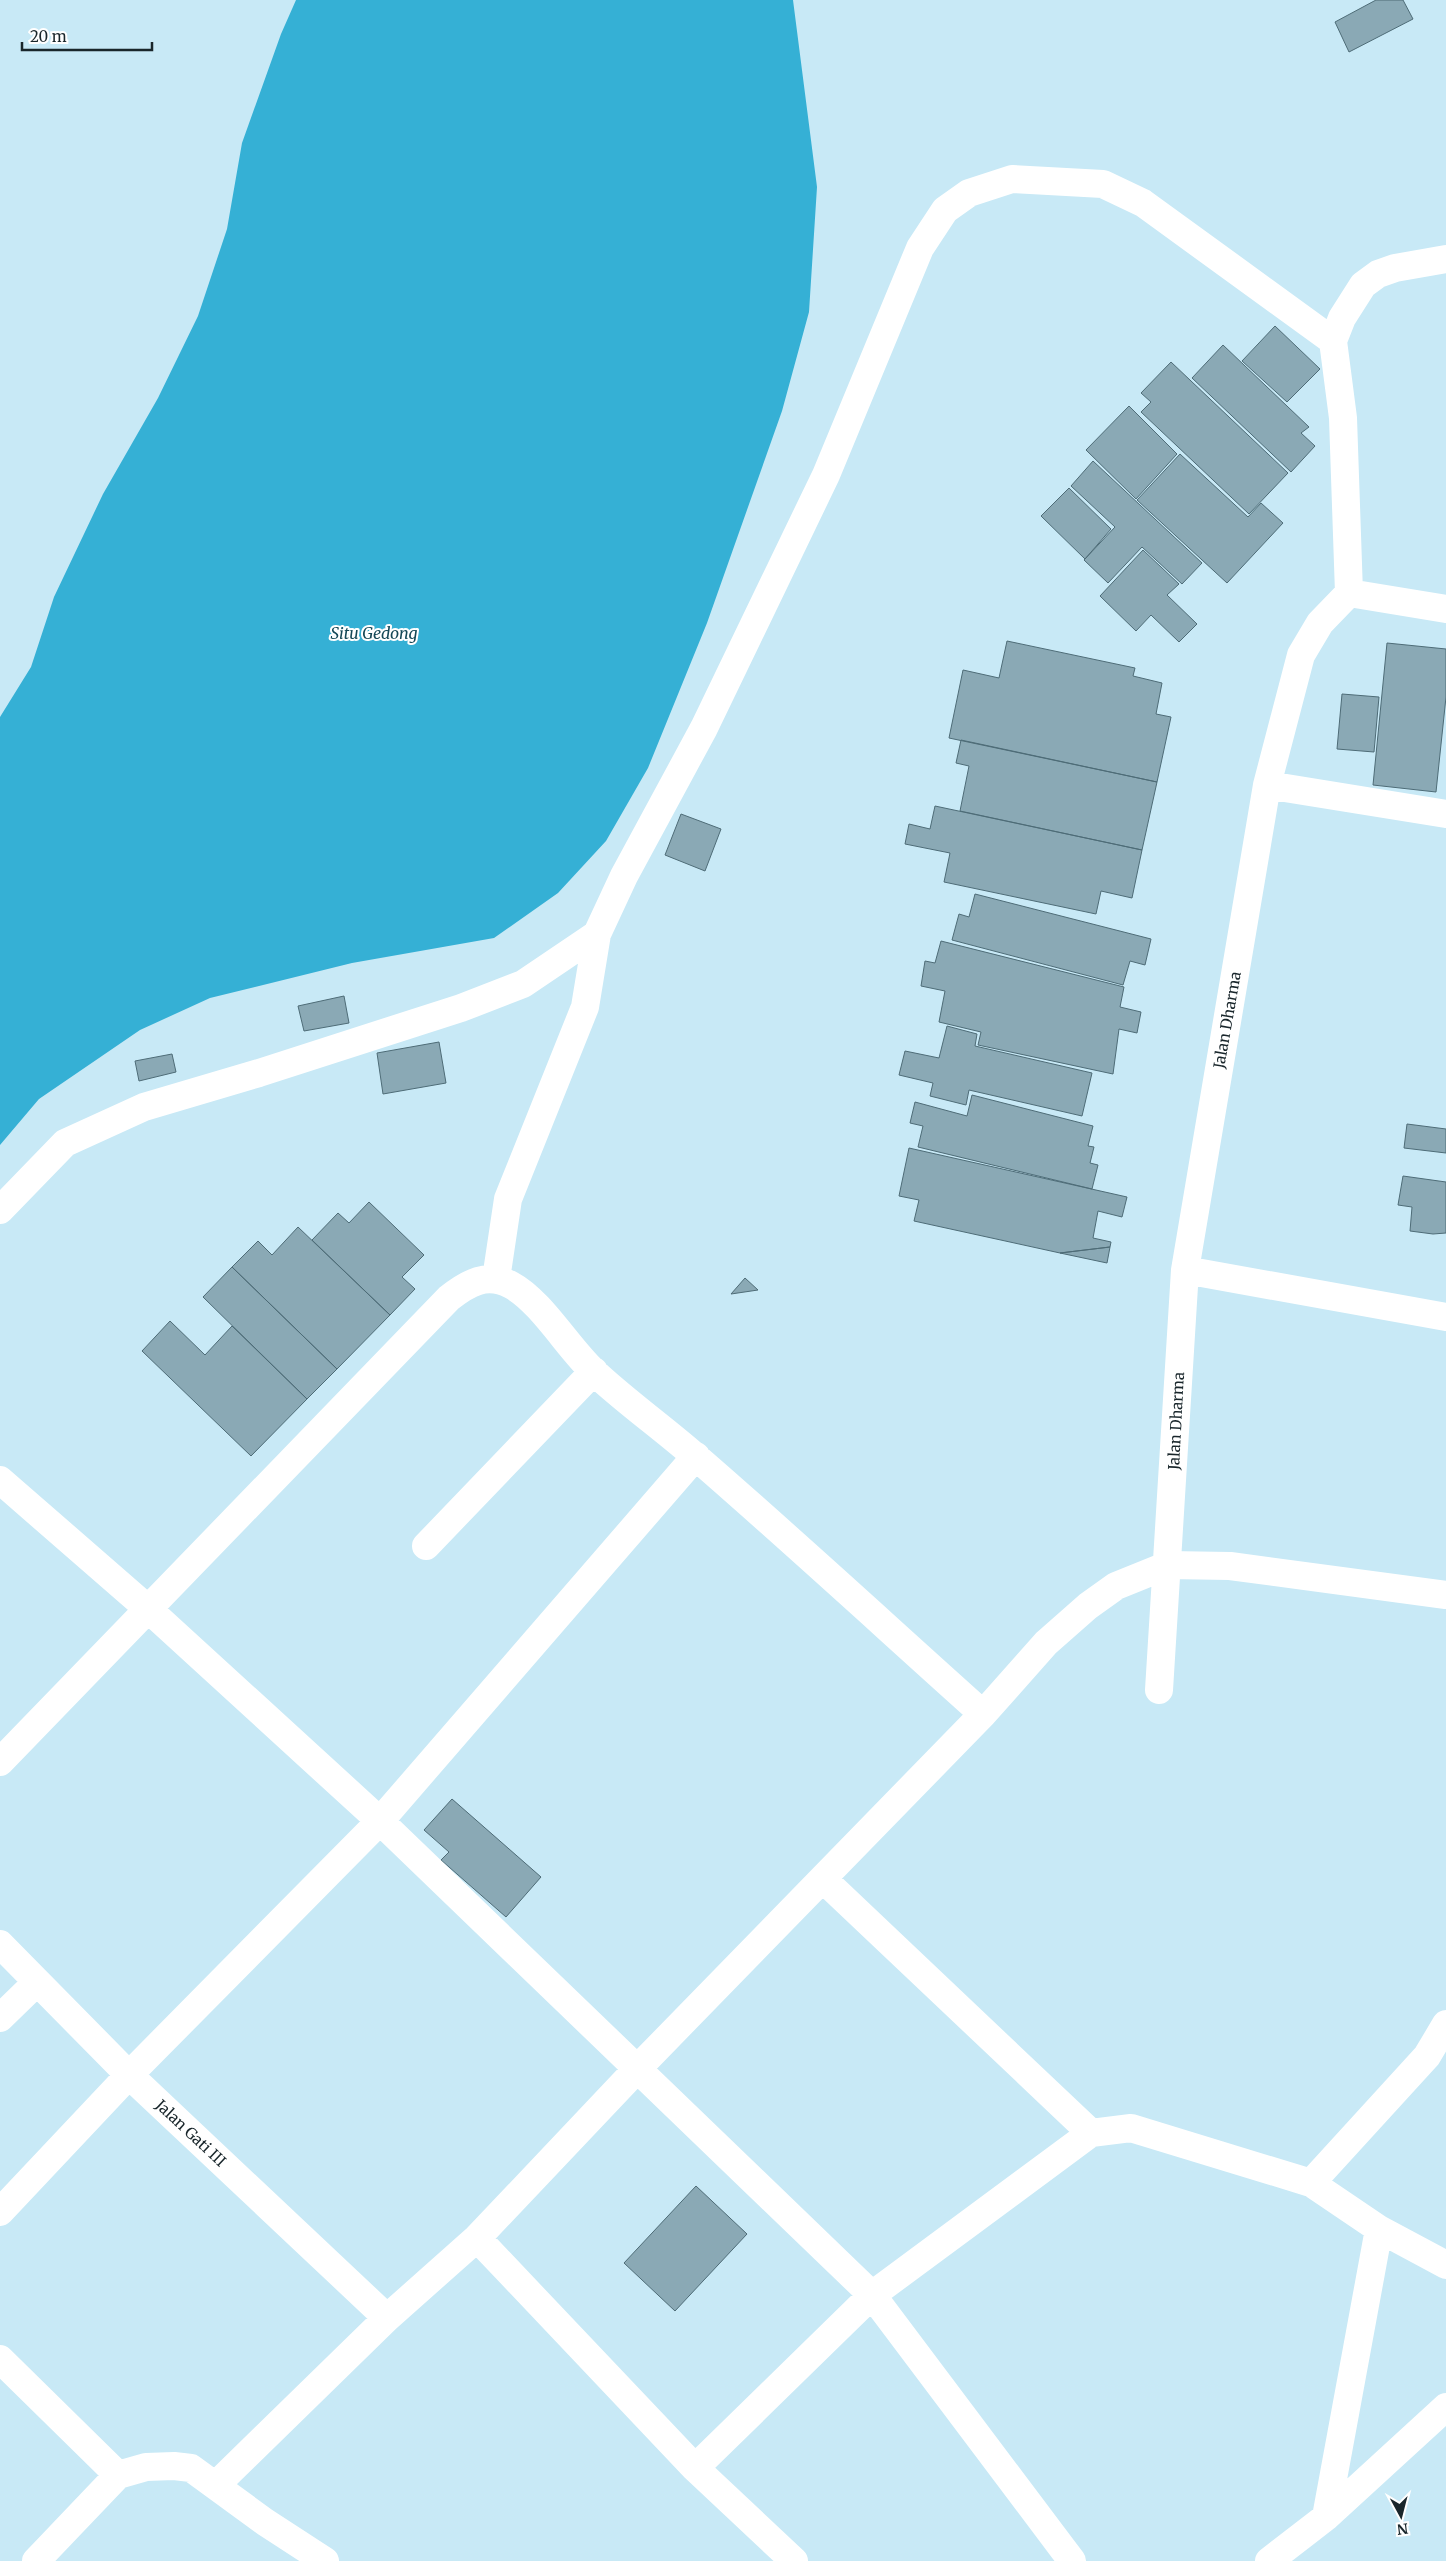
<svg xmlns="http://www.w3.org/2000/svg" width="1446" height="2561" font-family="Merriweather,serif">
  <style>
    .water { fill: #35b0d5 }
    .building { fill: #8aa9b5; stroke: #4e6c77 }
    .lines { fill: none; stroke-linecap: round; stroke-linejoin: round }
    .minor { stroke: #fff; stroke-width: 28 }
    .labels { text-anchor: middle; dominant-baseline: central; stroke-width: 4; stroke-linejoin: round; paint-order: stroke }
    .street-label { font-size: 15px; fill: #19262b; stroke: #fff }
    .water-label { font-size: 16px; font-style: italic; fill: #154857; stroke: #fff }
  </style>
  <rect width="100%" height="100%" fill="#c8e9f6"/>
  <path class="water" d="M296,0H793L817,187L809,312L782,411L707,623L648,768L606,841L558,893L494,938L352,963L210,998L140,1030L39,1099L0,1145V717L31,667L54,597L103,494L158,398L198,316L227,229L242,143L281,34Z"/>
  <path class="building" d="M1376,0H1403L1413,19L1349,52L1335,22Z
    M1275,326L1320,369L1287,402L1242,361Z
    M1223,345L1309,427L1301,433L1315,446L1291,472L1192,378Z
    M1171,362L1288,473L1249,514L1141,412L1151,402L1141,393Z
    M1129,406L1177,454L1136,499L1086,450Z
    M1180,454L1248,517L1261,503L1283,523L1227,583L1137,500Z
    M1093,461L1202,563L1182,584L1142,547L1108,583L1084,560L1115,527L1071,486Z
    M1069,488L1111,529L1085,559L1041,516Z
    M1143,550L1179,584L1167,595L1197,624L1179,642L1151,615L1136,631L1100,596Z
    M1007,641L1135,668L1133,676L1162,683L1156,714L1171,717L1157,782L949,738L963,670L999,678Z
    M1387,643L1446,649V697L1436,792L1373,785Z
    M1342,694L1379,697L1374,752L1337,749Z
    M961,740L1157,782L1142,850L960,811L969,766L956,763Z
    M935,806L1142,850L1132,898L1101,891L1096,914L944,882L950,853L905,844L909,824L930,829Z
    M681,814L721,829L705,871L665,855Z
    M975,894L1151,939L1145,965L1130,961L1123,985L952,940L959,914L969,917Z
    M941,941L1124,987L1120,1007L1141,1012L1137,1033L1119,1029L1113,1074L978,1045L981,1032L939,1022L945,991L921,986L925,961L935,963Z
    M344,996L349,1023L304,1031L298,1006Z
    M947,1026L977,1034L975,1046L1092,1073L1082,1116L969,1090L966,1105L930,1096L933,1083L899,1075L905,1051L939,1058Z
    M439,1042L446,1083L383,1094L377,1053Z
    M172,1054L176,1072L139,1081L135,1061Z
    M972,1095L1093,1126L1088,1146L1094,1147L1090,1163L1098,1165L1092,1189L918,1147L923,1126L910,1123L915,1102L967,1116Z
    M1407,1124L1446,1129V1153L1404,1148Z
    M909,1148L1127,1197L1122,1217L1098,1211L1093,1238L1111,1242L1110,1247L1060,1253L914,1221L919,1200L899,1196Z
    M1403,1176L1446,1182V1233L1433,1234L1410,1231L1412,1207L1398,1205Z
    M369,1202L424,1255L402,1277L415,1289L390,1315L312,1240L338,1213L349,1223Z
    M298,1227L390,1315L337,1369L232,1267L258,1241L272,1255Z
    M1110,1247L1107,1263L1060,1253Z
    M232,1267L337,1369L307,1399L203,1297Z
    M745,1278L758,1290L731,1294Z
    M170,1321L205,1355L232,1326L307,1399L251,1456L142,1351Z
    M452,1799L541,1877L506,1917L441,1860L449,1852L424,1830Z
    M696,2186L747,2234L675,2311L624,2263Z"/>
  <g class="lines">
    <path class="minor" d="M1349,593L1343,418L1333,341L1342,318L1363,285L1378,274L1395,268L1446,259
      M1349,593L1446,609
      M1267,785L1446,814
      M0,1210L65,1143L144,1107L259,1073L461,1008L523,984L597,934L624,876L704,728L826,475L920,248L945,210L969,193L1012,179L1103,184L1143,203L1333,341
      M1185,1270L1446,1317
      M496,1279L508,1199L585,1007L597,934
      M0,1480L147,1608L380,1821L872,2295L1072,2561
      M426,1546L594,1371
      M1159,1690L1185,1270L1267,785L1301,655L1320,623L1349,593
      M0,1762L449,1298C468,1283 487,1272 511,1285C541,1301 568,1348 594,1372C626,1402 663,1428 696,1457C793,1541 887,1628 983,1714
      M824,1880L1091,2133
      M0,1944L129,2075L387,2318
      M0,2018L37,1982
      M1311,2183L1427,2056L1446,2024
      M0,2212L129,2075L380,1821L696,1456
      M477,2238L695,2468L794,2561
      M0,2359L118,2475
      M695,2468L872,2295L1091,2133L1131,2128L1311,2183L1379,2229L1446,2265
      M216,2485L387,2318L477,2238L638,2068L983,1714L1046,1643L1088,1606L1116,1586L1168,1565L1230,1566L1446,1595
      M1326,2517L1379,2229
      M36,2561L118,2475L146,2467L174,2466L191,2468L265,2522L325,2561
      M1269,2561L1326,2517L1446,2407"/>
  </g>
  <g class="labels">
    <g class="street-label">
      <text transform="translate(1227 1020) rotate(-80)">Jalan Dharma</text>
      <text transform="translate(1176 1421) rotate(-87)">Jalan Dharma</text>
      <text transform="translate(191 2133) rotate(43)">Jalan Gati III</text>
    </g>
    <g class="water-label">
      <text x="374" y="633">Situ Gedong</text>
    </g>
  </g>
  <g transform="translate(1401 2516) rotate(173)" stroke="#ffffff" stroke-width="4" paint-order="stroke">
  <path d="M0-4L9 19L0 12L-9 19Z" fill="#19262b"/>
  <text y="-8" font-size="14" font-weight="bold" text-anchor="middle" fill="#19262b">N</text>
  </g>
  <path d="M22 42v8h130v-8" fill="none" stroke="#19262b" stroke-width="2.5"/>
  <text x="30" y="42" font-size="15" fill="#19262b" stroke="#ffffff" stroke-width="4" paint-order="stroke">20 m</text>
</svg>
